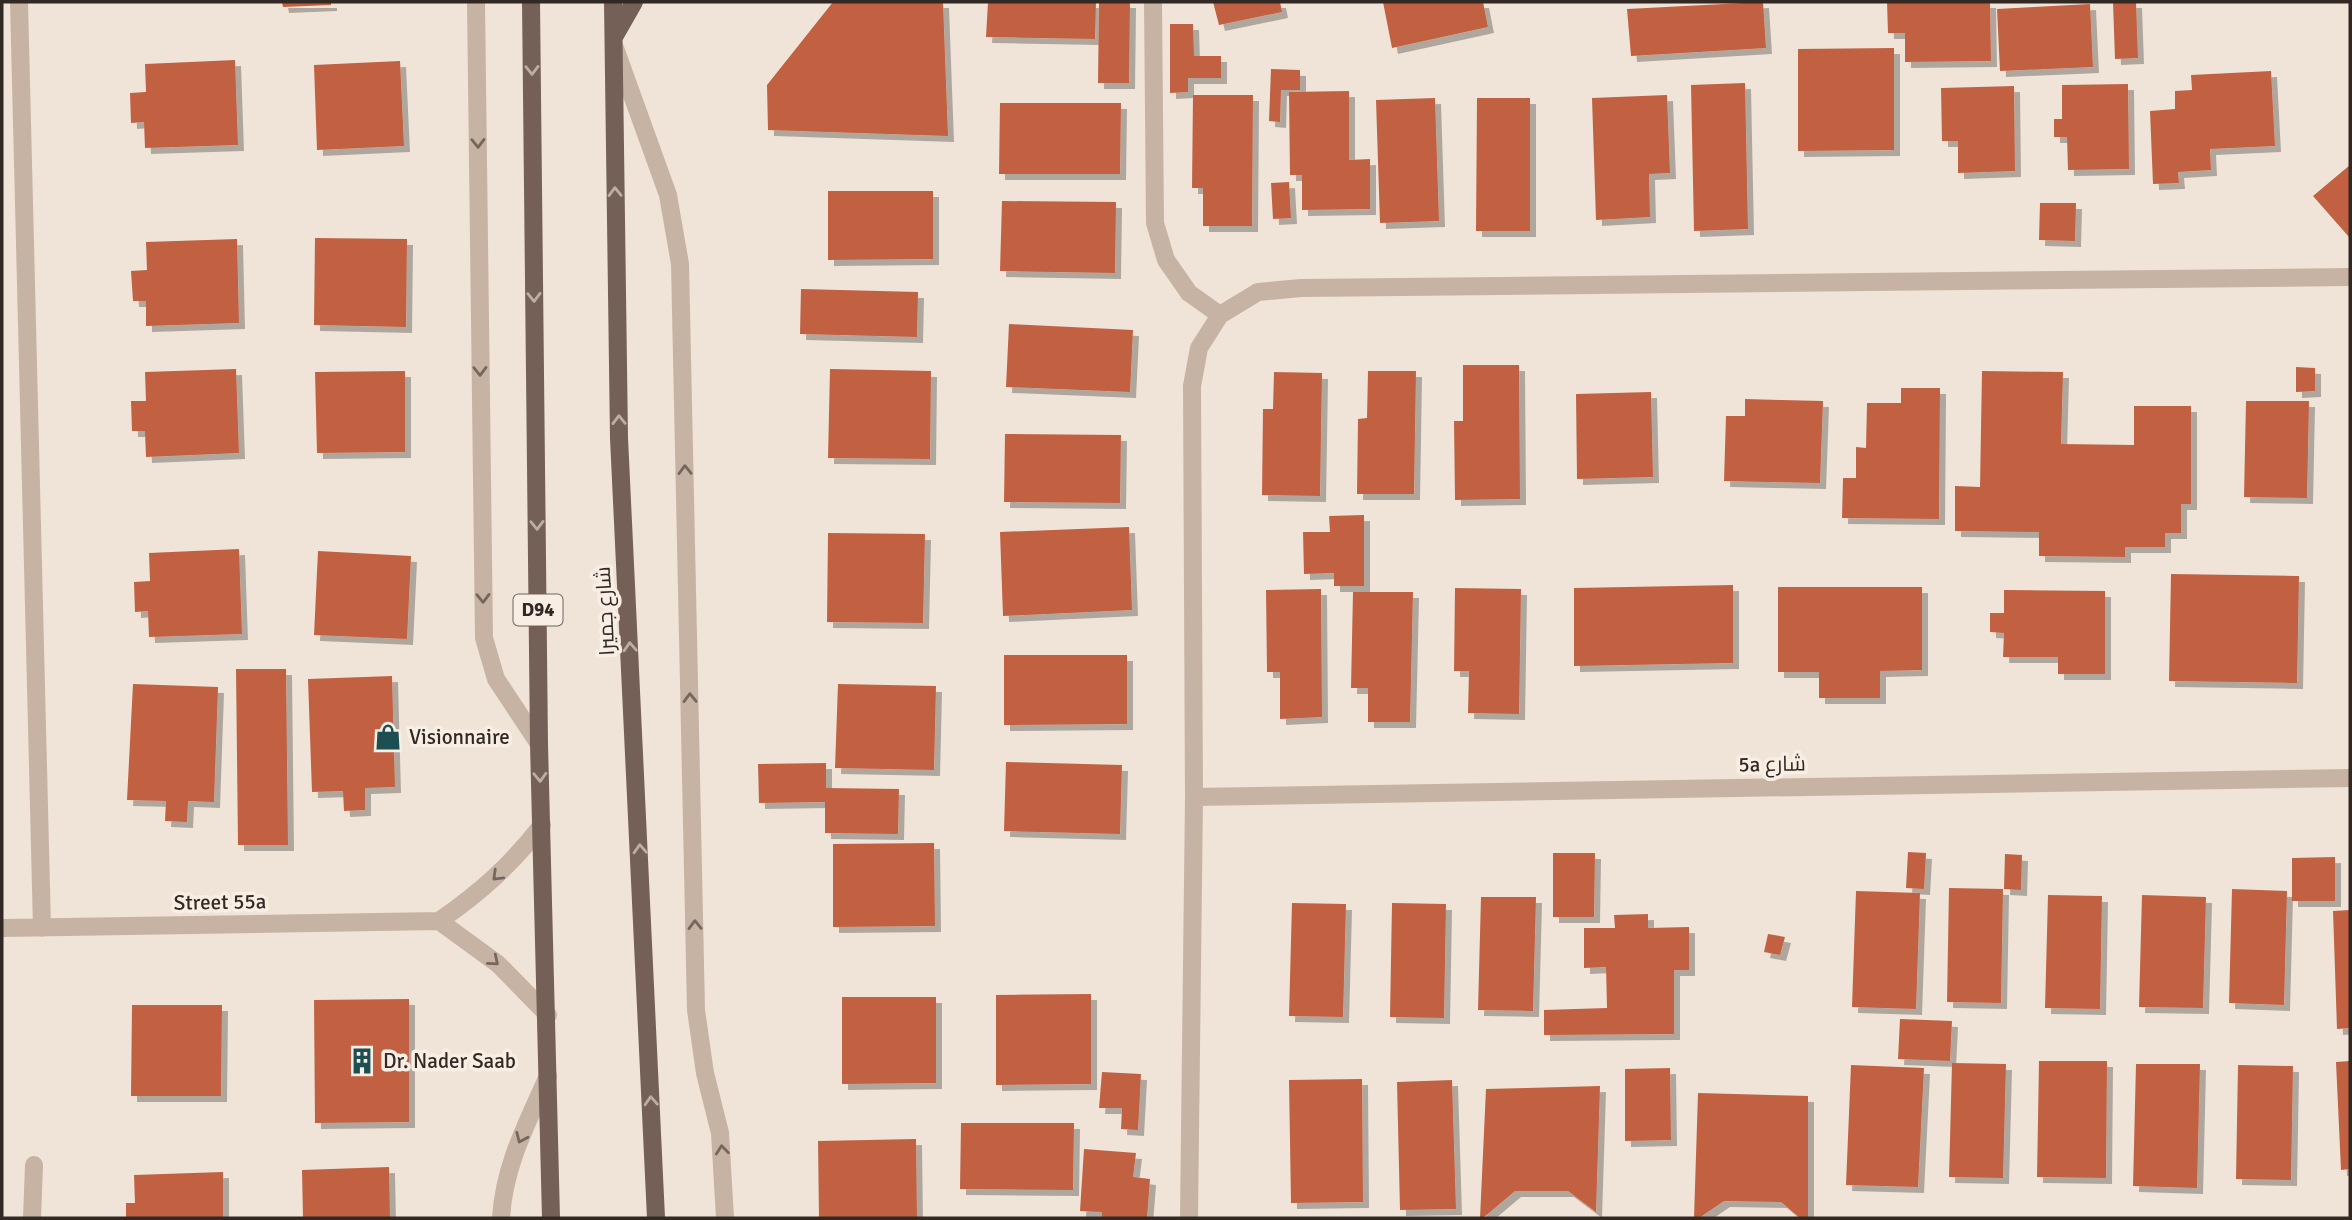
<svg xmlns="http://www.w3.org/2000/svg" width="2352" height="1220" font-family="Signika,Cairo,sans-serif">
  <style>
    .building { fill: #c26143; filter: url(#shadow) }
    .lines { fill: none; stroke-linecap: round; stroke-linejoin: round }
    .minor { stroke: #c7b3a4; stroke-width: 18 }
    .major { stroke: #746056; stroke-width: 18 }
    .oneway { stroke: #bdaea4 }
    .oneway2 { stroke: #75675e }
    .labels { text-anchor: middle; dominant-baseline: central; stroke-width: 7; stroke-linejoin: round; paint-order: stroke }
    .shield { fill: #f8eee3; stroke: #6d645e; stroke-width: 2 }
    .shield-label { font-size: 19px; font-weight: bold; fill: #322925 }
    .street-label { font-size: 21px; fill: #322925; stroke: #f8eee3 }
    .poi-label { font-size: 21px; fill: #322925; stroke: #f8eee3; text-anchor: start }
  </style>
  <defs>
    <filter id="shadow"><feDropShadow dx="6" dy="6" stdDeviation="0" flood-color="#0004"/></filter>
  </defs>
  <rect width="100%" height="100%" fill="#efe4d7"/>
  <path class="building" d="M282,2H331V5L283,7Z
    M833,2H943L948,136L768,130L767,85Z
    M988,2H1096L1095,39L986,37Z
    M1099,2H1130L1129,83H1098Z
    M1213,2H1280L1282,12L1219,25Z
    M1383,2H1483L1488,27L1392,48Z
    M1763,2L1766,48L1631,56L1627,9Z
    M1887,2H1990L1991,61L1905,62V33H1888Z
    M2113,2H2136L2138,58L2115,59Z
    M2090,4L2093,67L2000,71L1997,9Z
    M1170,24H1193L1194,56H1221V78H1188V92L1170,93Z
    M1894,48V150L1798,151V49Z
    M235,60L238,145L145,148L144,122L131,123L130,93L146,92L145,64Z
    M400,61L404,146L317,150L314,65Z
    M1271,69L1300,70V90H1281L1280,122L1269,121Z
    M2271,71L2275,146L2210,149L2211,170L2178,172L2179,183L2153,184L2150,111L2175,109V91L2192,90L2191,75Z
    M1745,83L1748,229L1694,231L1691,85Z
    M2128,84L2129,169L2068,170L2067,137H2054V119H2062V85Z
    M2014,86L2015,171L1958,173V141H1942L1941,88Z
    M1349,91V160L1370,159V209L1302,210V175H1290L1289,92Z
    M1193,95H1253L1252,226H1203V188H1192Z
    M1667,95L1670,173L1649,174L1650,217L1596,220L1592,98Z
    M1435,98L1439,221L1380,223L1376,100Z
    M1477,98H1530V231H1476Z
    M1000,103H1121L1120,174H999Z
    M2350,165V235L2349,237L2313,196Z
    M1289,182L1291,218L1273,219L1271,183Z
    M828,191H933V259L828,260Z
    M1002,201L1116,202L1115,273L1000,271Z
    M2040,203H2076L2075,241L2039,240Z
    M315,238L407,239L406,327L314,325Z
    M237,239L239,323L146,326V301H133L131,271L147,270L146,242Z
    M801,289L918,292L917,337L800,334Z
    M1009,324L1133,330L1130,392L1006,387Z
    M1463,365H1519L1520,499L1455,500L1454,421H1463Z
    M2296,367L2315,368V391L2296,392Z
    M236,369L239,453L146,457L145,431H132L131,401H146L145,372Z
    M830,369L931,371L930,459L828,458Z
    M405,371V452L317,453L315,372Z
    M1368,371H1416L1414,494H1357L1358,419L1367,418Z
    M1982,371L2063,372L2061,444L2134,445V406H2191V504H2181V533H2165V547H2125V557L2039,556V532L1955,531V486L1980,487Z
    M1274,372L1322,373L1320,496L1262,495L1263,409H1273Z
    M1901,388H1940L1939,519L1842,518L1843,478H1856V447L1866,448L1867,403H1901Z
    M1651,392L1653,477L1577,479L1576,394Z
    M1745,399L1823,401L1820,483L1724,481L1726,416H1745Z
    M2246,401H2309L2307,498L2244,497Z
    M1005,434L1121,435L1120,503L1004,502Z
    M1364,515V586H1334V573L1304,574L1303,532H1330L1329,516Z
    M1129,527L1132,610L1003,616L1000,532Z
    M828,533L925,534L923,623L827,622Z
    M239,549L242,634L149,637L148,611L135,612L134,582L150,581L149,553Z
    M318,551L411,556L407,639L314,635Z
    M2171,574L2299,576L2297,683L2169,681Z
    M1733,585V663L1574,666V588Z
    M1778,587H1922V670L1880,671V698H1819V672H1778Z
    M1455,588L1521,589L1519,714L1468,713L1469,671H1454Z
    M1321,589L1322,717L1280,719V672H1267L1266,590Z
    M2004,590L2105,591V674H2058V657H2003L2004,633L1990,632V613H2004Z
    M1353,592H1413L1410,722H1368V688H1351Z
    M1004,655H1127V724L1004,725Z
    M236,669H286L288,845H238Z
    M392,676L395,787L365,788V810L344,811L343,791L312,792L308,679Z
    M133,684L218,687L214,802L188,801L187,822L165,821L166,801L127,800Z
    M838,684L936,686L934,770L835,768Z
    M1006,762L1122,765L1120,834L1004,831Z
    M826,763V788L899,789L898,834L825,833V802L759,803L758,764Z
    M934,843L935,926L833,927V844Z
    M1908,852L1926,853L1924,889L1906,888Z
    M1553,853H1595L1594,917H1553Z
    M2005,854L2022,855L2021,890L2004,889Z
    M2335,857V901H2292V858Z
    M1949,888L2003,889L2001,1003L1947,1002Z
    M2232,889L2287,891L2284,1005L2229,1003Z
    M1856,891L1920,893L1916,1009L1852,1007Z
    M2048,895L2102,896L2100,1009L2045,1008Z
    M2142,895L2206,897L2203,1008L2139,1007Z
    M1481,897H1536L1533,1011L1478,1010Z
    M1292,903L1346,904L1343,1017L1289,1016Z
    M1392,903L1446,904L1444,1018L1390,1017Z
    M2350,910V1028L2337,1029L2333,911Z
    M1648,914V928L1689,927V970H1674V1034L1544,1035V1010L1607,1008L1606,967L1584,968V928H1615L1614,915Z
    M1768,934L1785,937L1780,955L1764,952Z
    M1091,994V1084L996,1085V995Z
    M842,997H936V1083L842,1084Z
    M409,999V1122L315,1123L314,1000Z
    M132,1005H222L221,1096H131Z
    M1900,1019L1952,1021L1950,1061L1898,1059Z
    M2039,1061H2107L2106,1178L2037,1177Z
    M2350,1061V1169L2341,1170L2336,1062Z
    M1952,1063L2006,1064L2003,1178L1949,1177Z
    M2136,1064H2200L2197,1188L2133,1186Z
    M1851,1065L1924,1068L1918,1187L1846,1185Z
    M2238,1065L2293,1066L2291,1180L2236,1179Z
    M1670,1068L1671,1140L1625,1141V1069Z
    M1102,1072L1141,1074L1138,1130L1121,1129L1122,1108H1099Z
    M1362,1079L1363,1202L1291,1203L1289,1080Z
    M1452,1080L1456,1209L1400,1210L1397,1082Z
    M1600,1086L1596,1212L1568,1191H1515L1483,1218H1480L1486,1089Z
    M1698,1093L1808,1096V1218H1800L1781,1202L1724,1201L1699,1218H1694Z
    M961,1123H1074L1073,1190L960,1189Z
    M916,1139L917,1218H819L818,1141Z
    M1084,1149L1136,1153L1133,1177L1150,1179L1147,1218H1102V1212L1080,1211Z
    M389,1167L390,1218H303L302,1170Z
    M223,1172V1218H126V1203H135L134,1175Z"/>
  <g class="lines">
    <path class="minor" d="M19,2L42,928
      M476,2L484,638L496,679L539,744
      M1153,2L1155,223L1166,260L1189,293L1220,315
      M615,48L668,195L680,264L696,1010L705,1073L720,1133L725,1218
      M1194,797L2350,778
      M439,921L498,964L548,1015
      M439,921C481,892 511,865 542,825
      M2,928L439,921
      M32,1218L34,1165
      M501,1218C504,1166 527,1123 548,1076
      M1189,1218L1194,797L1192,386L1199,348L1220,315L1258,292L1301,288L2350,277"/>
    <path class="major" d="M531,2L539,744L551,1218
      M613,2L619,438L656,1218
      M614,37L634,2"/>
  </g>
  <defs><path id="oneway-chevron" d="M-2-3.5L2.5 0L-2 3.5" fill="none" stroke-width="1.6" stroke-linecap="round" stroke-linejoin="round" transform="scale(1.75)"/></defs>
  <g class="oneway">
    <use href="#oneway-chevron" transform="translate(532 70) rotate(89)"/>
    <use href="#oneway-chevron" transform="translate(615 192) rotate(-91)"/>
    <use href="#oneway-chevron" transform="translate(534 297) rotate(89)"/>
    <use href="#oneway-chevron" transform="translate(619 420) rotate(-91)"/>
    <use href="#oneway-chevron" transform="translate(537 525) rotate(89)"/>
    <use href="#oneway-chevron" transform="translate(630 647) rotate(-93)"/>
    <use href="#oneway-chevron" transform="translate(540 777) rotate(88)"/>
    <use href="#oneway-chevron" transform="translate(640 849) rotate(-93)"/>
    <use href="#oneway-chevron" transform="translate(651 1101) rotate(-93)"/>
  </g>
  <g class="oneway2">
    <use href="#oneway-chevron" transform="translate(478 143) rotate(89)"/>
    <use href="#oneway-chevron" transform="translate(480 371) rotate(89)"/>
    <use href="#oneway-chevron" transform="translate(685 470) rotate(-91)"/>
    <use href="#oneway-chevron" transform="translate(483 598) rotate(89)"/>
    <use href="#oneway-chevron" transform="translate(690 698) rotate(-91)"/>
    <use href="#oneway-chevron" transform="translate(497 876) rotate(136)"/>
    <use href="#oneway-chevron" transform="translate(695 925) rotate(-91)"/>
    <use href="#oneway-chevron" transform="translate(494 961) rotate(40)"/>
    <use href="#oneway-chevron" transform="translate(521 1138) rotate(114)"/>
    <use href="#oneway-chevron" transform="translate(722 1150) rotate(-96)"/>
  </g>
  <defs>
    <g id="shop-bare" transform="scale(2.1)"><path d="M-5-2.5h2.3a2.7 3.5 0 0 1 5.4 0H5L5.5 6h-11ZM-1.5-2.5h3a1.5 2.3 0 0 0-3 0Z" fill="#1d4e52" stroke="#f8eee3" stroke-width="2.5" paint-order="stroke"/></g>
    <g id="building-bare" transform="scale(2.1)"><path d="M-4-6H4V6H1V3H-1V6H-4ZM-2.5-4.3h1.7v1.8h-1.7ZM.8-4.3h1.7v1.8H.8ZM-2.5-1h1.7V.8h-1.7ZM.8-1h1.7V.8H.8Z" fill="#1d4e52" stroke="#f8eee3" stroke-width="2.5" paint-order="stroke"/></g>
  </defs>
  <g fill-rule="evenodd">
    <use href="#shop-bare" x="388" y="737"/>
    <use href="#building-bare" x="362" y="1061"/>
  </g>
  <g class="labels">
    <rect class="shield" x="513.5" y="594.5" width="49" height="31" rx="5"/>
    <g class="shield-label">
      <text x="538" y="610">D94</text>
    </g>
    <g class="street-label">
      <text transform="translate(605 611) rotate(-93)">شارع جميرا</text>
      <text transform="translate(1772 764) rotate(-1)">5a شارع</text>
      <text transform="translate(220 902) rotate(-1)">Street 55a</text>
    </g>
    <g class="poi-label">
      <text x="409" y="737">Visionnaire</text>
      <text x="383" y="1061">Dr. Nader Saab</text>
    </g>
  </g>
  <rect width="2352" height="1220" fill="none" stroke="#322925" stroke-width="7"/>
</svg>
